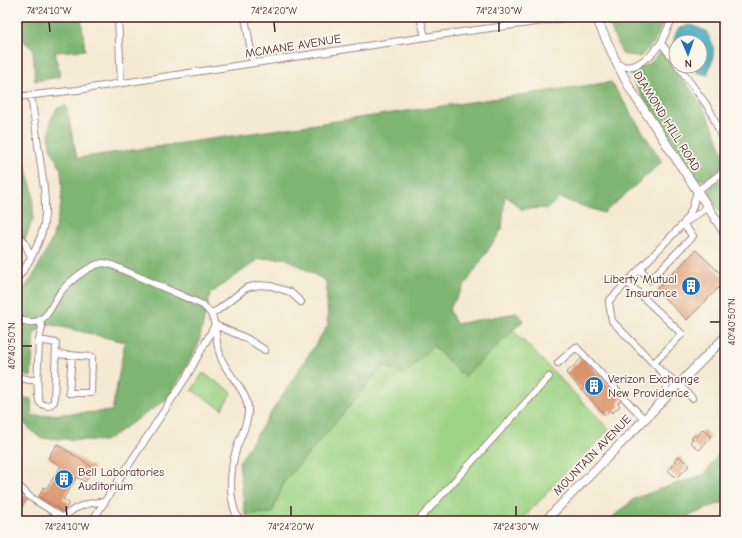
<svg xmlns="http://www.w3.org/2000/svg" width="742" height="538" font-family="'Comic Neue',sans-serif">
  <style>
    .green { fill: #9dd384; stroke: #747958 }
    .forest { fill: #7eb572; stroke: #646a4e }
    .water { fill: #43afc1; stroke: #466776 }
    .building { fill: #da926a }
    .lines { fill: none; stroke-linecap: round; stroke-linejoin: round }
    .minor-casing { stroke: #9f847e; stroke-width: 8 }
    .major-casing { stroke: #9f847e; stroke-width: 10 }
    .minor { stroke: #fff; stroke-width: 6 }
    .major { stroke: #fff; stroke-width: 8 }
    .ticks { fill: none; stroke: #4a1f2b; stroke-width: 1.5 }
    .labels { text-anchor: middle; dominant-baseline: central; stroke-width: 3.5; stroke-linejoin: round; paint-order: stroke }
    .street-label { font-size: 12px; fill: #4a1f2b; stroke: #fbf7ec }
    .poi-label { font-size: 12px; fill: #4a1f2b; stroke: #fbf7ec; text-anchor: start }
    .neatline { fill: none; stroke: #4a1f2b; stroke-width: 1.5 }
    .ticks-label { font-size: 10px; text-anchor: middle; fill: #4a1f2b }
  </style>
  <rect width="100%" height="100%" fill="#fbf7ec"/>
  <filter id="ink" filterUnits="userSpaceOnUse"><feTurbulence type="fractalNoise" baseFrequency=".025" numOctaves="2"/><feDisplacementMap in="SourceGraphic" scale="8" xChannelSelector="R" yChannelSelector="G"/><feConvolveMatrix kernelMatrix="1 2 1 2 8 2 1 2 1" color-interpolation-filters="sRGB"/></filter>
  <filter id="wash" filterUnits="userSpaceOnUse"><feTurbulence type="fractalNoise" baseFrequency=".012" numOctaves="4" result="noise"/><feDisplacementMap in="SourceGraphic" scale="16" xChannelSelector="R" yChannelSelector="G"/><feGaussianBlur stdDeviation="0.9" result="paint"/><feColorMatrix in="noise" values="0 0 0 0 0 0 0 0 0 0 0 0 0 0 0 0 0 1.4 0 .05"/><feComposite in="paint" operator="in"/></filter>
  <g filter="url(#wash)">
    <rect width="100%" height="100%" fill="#f4e9d2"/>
    <path class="green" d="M513,330L610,430L558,481L521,521H250L245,514L272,513L284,482L384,365L405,374L432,345L464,377Z
      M203,373L232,392L222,409L192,390Z"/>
    <path class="forest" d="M17,17H81L85,50L55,52L60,77L35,81L33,49L19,37H17Z
      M606,17H665L654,43L640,57L622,54Z
      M662,53L665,55L702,105L712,125L725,158C725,166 714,176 707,179C704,181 701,180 698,179L643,98L632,78C632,75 631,75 633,72C637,67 645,66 650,63C655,60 655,54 662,53Z
      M611,82L662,162L604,213L559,198L548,208L521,209L505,195L502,229L449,309L456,324L516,313L524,320L464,377L433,345L405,374L384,366L284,482L272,513L245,514L239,462L328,325L326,281L285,258L259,259L210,294L198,345L169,398L105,441L40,438L17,417V397L31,399L32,416L112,411L125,342L49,324L34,333L31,377L17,373V298L32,278L52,240L61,205L62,187L61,169L50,147L49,136L51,120L57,108L66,106L77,158Z
      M26,166L33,193V219L17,260V167Z
      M725,175V220L709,197V191L710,186L717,182Z
      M725,444V501L677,521H608L634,499L663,488L705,474Z"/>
    <path class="water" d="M690,25L706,31C708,36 712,41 713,46C715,56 710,66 707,75L698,73L691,66H700V42H676V51L675,49L674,39L678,29Z"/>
    <g id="blocks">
      <path class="building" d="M696,250L725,278V281L687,320L656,290Z
        M583,357L622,399L618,403L620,406L612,413L610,410L605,415L566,373Z
        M703,429L711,437L699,450L690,442L693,439L691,438L694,435L697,437Z
        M57,444L94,468L85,482L77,477L63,499L69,503L64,512L39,496L44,487L46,489L61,466L48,458Z
        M679,456L689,466L676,478L668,470L675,463L674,461Z
        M17,491L28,498L17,514Z"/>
    </g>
  </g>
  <g filter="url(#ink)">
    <use href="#blocks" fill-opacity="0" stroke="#9f847e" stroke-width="1"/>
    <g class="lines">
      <g class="minor-casing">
        <path id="minor" d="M118,17L121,83
          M245,17L253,63
          M420,17L425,37
          M661,43L676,63
          M617,64L627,67L636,65L650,56L661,43L673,17
          M678,66L706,104L711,112L725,145
          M17,97L77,90L439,35L573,17
          M684,223L692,209L697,191L719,175L725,169
          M17,234L24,241L31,257
          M640,269L650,280L693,236L683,224
          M17,279C29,263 40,244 44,224C47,202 43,181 40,159C37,138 34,117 31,95
          M627,282L682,334L654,363
          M211,313L218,310L246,288L259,285L271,286L290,292L301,302
          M17,319C24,321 31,324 38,321C49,317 53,302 60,293C68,282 89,265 103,263C106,263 109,264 112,265L203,305C206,308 209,311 211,314C217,324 215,336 218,347C219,352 221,359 224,364C232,379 247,392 248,409C249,422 241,435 237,447C230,468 227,502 240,521
          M39,340L56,343L54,402L48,406C45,405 42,405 40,403C35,396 39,350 39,340Z
          M39,340L42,327L39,321
          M56,354L92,357L91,393H69L72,355
          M558,363L576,347L644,419
          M663,373L666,381V397
          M17,377L30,380H37
          M692,398L679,384L662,372L612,321L609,303V301L683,224L708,207
          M17,484L30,497L68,521
          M63,518C73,507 91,501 105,502
          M92,521L187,376L215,325L246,338L265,350
          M418,521L549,377"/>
      </g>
      <g class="major-casing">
        <path id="major" d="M596,17L617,64L631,90L725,233
          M545,521L725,337"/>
      </g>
      <use href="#minor" class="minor"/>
      <use href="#major" class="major"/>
    </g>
  </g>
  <path class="ticks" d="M49,22L50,32M274,22L275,32M499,22V32M710,322H720M22,346H32M66,506L67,516M291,506V516M516,506V516"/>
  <defs>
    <g id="building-disc" transform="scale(1)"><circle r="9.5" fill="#1f6fb2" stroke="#fbf7ec"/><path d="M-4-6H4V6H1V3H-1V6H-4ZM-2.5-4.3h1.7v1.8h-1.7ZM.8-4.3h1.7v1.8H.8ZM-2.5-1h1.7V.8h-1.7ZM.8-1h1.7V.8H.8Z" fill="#fff"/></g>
  </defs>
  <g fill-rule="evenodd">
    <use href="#building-disc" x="691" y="286"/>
    <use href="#building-disc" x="594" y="386"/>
    <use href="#building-disc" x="64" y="479"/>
  </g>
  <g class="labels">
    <g class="street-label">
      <text transform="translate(293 46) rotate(-9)">MCMANE AVENUE</text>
      <text transform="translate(667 121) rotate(58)">DIAMOND HILL ROAD</text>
      <text transform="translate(592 455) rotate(-46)">MOUNTAIN AVENUE</text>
    </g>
    <g class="poi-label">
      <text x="677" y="279" text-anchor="end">Liberty Mutual<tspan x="677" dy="14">Insurance</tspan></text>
      <text x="608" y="379">Verizon Exchange<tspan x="608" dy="14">New Providence</tspan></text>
      <text x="78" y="472">Bell Laboratories<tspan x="78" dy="14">Auditorium</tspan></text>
    </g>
  </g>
  <rect width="742" height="538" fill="none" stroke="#fbf7ec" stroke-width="44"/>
  <g transform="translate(688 54) rotate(178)"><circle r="19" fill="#fbf7ec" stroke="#b4a19f"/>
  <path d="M0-3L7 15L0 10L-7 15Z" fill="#1f6fb2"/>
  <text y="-6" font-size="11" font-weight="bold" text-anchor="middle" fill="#4a1f2b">N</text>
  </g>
  <rect x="22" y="22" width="698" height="494" class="neatline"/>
  <g class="ticks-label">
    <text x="49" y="14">74°24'10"W</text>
    <text x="274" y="14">74°24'20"W</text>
    <text x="499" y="14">74°24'30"W</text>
    <text transform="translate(731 322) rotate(-90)" y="4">40°40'50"N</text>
    <text transform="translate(11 346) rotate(-90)" y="4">40°40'50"N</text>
    <text x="67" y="530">74°24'10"W</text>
    <text x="291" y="530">74°24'20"W</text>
    <text x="516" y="530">74°24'30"W</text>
  </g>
</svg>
